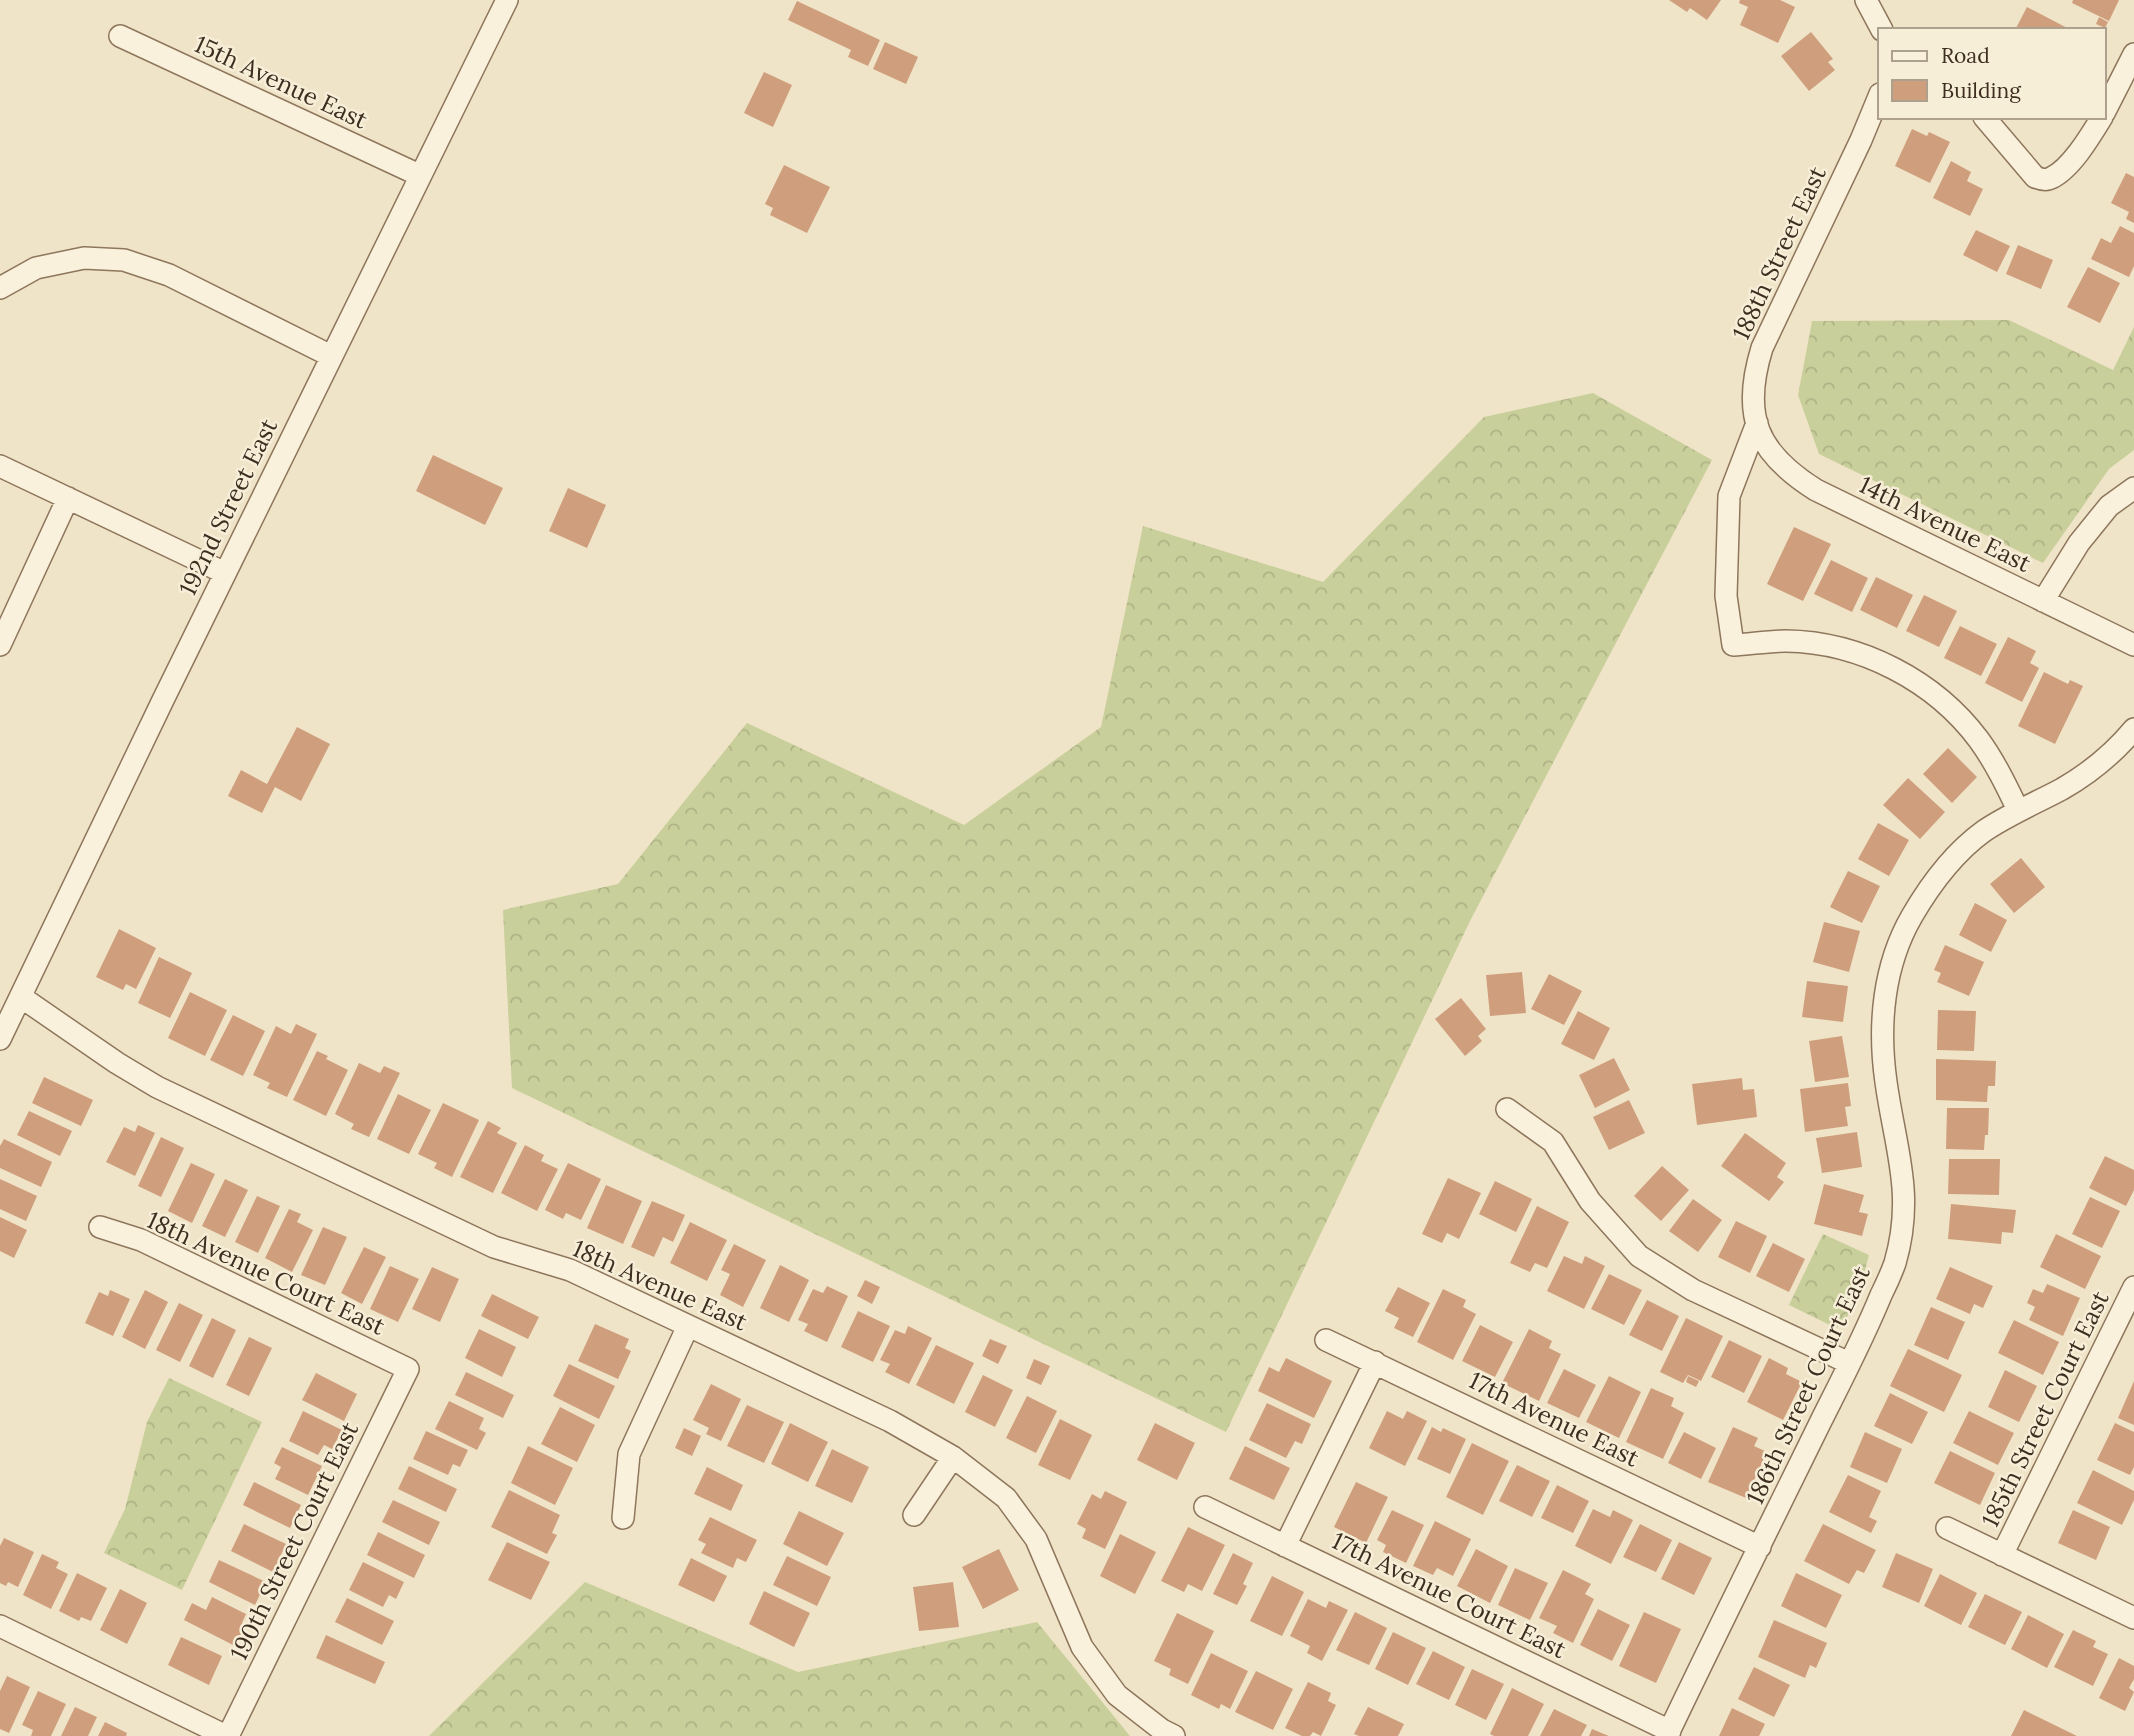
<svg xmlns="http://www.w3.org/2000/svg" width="2134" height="1736" font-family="Lora,serif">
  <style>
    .forest { fill: url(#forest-crowns) }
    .building { fill: #cf9f7d }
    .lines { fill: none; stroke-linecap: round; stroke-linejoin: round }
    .minor-casing { stroke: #8d765c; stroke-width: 24 }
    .minor { stroke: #faf1dc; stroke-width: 21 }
    .labels { text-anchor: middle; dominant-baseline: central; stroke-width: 5; stroke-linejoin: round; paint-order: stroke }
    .street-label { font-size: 24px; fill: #3d2e20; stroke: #f7eed8 }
  </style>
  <defs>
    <pattern id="forest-crowns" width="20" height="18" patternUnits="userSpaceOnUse" patternTransform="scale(1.75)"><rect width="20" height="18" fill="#c9cf9b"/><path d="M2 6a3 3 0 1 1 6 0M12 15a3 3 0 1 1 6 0" fill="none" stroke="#aeb285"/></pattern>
  </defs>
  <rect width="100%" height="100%" fill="#f0e4c8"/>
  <path class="forest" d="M2009,320L2113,370L2134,327V450L2109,469L2043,563L1819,454L1798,395L1812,321Z
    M1593,393L1712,460L1470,921L1226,1432L512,1088L503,910L618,884L747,723L964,825L1101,727L1143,526L1323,582L1484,417Z
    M1823,1234L1869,1255C1864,1274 1854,1320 1836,1328L1789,1305Z
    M169,1378L262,1422L182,1590L104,1553L125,1509L147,1422Z
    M585,1582L798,1672L1037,1622L1130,1736H429Z"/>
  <path class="building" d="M1669,0H1721L1707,20L1690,8L1687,12Z
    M1740,0H1780L1795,7L1778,43L1740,25L1748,7L1739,3Z
    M2073,0H2119L2109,21L2072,3Z
    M797,1L880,40L868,66L848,57L851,50L788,20Z
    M2027,7L2071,30H2015Z
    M2099,17L2108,22L2105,28L2096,24Z
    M1811,32L1833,59L1828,62L1835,70L1809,91L1781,56Z
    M885,42L918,57L906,84L873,69Z
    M764,72L792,85L773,127L744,113Z
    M1912,129L1927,136L1929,132L1950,142L1930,183L1895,166Z
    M1951,161L1971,172L1967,181L1983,189L1970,216L1933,198Z
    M784,165L830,187L807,233L770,215L773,208L765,204Z
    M2126,173L2134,177V223L2126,219L2129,212L2111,203Z
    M2120,226L2134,233V266L2129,277L2091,259L2101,238L2111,243Z
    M1976,230L2010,246L1997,272L1963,255Z
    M2018,245L2053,260L2041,289L2006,274Z
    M2088,267L2120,283L2100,323L2067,307Z
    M433,455L503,488L485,525L416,491Z
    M568,488L606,505L587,548L549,531Z
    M1794,527L1831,544L1803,601L1767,584Z
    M1831,560L1868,578L1852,612L1814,594Z
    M1876,577L1913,595L1897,628L1860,610Z
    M1924,595L1957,611L1939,647L1906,631Z
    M1960,626L1997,644L1981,676L1944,658Z
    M2008,637L2036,651L2030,663L2039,668L2022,702L1985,683Z
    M2044,672L2068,684L2070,680L2083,686L2055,744L2018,726Z
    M297,727L330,744L301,801L275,787L262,813L228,796L241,770L267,784Z
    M1948,748L1977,777L1952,803L1923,774Z
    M1908,778L1945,812L1920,839L1883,805Z
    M1878,823L1909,840L1889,876L1858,859Z
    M2021,858L2045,887L2014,913L1990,884Z
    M1848,871L1880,886L1862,923L1830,907Z
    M1975,903L2007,920L1991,952L1959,935Z
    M1824,922L1860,931L1849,972L1813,962Z
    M119,929L156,948L136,989L126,984L123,990L96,977Z
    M1945,945L1984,962L1969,996L1937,982L1941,973L1934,970Z
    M159,957L192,973L170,1018L138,1003Z
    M1522,972L1526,1013L1490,1016L1486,975Z
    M1549,974L1582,991L1564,1025L1531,1009Z
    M1807,981L1848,986L1843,1022L1802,1017Z
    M190,992L227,1010L205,1056L168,1038Z
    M1461,998L1486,1029L1478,1036L1482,1041L1465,1056L1435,1019Z
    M1938,1010L1976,1011L1974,1051L1937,1050Z
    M1578,1011L1610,1028L1594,1060L1561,1044Z
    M233,1015L265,1031L243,1076L210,1060Z
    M296,1024L317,1034L287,1097L267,1088L270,1083L253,1075L276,1026L291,1034Z
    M1842,1036L1849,1077L1815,1082L1809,1041Z
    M317,1051L328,1056L326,1059L348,1070L326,1116L293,1100Z
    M1614,1058L1630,1090L1595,1108L1579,1075Z
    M1936,1059L1996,1061L1995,1086H1988L1987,1102L1936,1100Z
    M359,1063L380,1073L384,1066L400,1073L369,1137L351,1129L354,1124L335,1114Z
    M44,1077L93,1100L81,1126L32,1103Z
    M1742,1078L1743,1090L1754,1089L1757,1117L1697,1125L1692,1084Z
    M1848,1083L1851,1106L1845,1107L1848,1126L1805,1132L1800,1089Z
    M398,1094L431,1110L409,1154L377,1139Z
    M1629,1100L1645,1133L1609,1150L1593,1117Z
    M443,1103L479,1120L452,1177L434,1168L437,1163L418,1154Z
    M1947,1108H1989L1988,1135H1985L1984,1150L1946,1149Z
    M29,1111L72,1131L60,1156L17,1135Z
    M488,1121L501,1128L497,1133L517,1143L493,1193L460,1177Z
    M138,1125L155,1133L135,1176L106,1162L124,1127L135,1132Z
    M1857,1132L1862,1167L1822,1173L1816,1138Z
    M1745,1133L1786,1163L1777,1177L1784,1182L1769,1201L1721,1166Z
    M161,1137L184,1148L161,1197L138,1186Z
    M4,1139L52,1162L41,1187L0,1168V1146Z
    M525,1145L544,1155L541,1161L558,1169L537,1211L501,1193Z
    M2105,1156L2134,1170V1190L2126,1206L2089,1188Z
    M1949,1159H2000L1999,1195L1948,1194Z
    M191,1163L215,1174L192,1223L168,1211Z
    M568,1163L601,1179L581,1220L566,1213L563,1219L545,1210Z
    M1662,1166L1689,1190L1661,1221L1634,1196Z
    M1448,1178L1481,1193L1459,1239L1447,1233L1442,1243L1422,1234Z
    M0,1179L37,1196L26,1221L0,1209Z
    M225,1179L248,1190L225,1237L202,1226Z
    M1495,1181L1532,1199L1516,1232L1479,1214Z
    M1824,1184L1864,1195L1859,1212L1868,1214L1862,1236L1814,1224Z
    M606,1185L642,1201L623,1244L587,1228Z
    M257,1196L280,1206L258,1253L235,1242Z
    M2090,1197L2120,1211L2102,1248L2072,1234Z
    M1693,1199L1722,1220L1698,1252L1669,1231Z
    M652,1201L685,1215L673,1242L663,1237L654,1257L631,1247Z
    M1951,1204L2016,1210L2013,1233L2002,1232L2001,1244L1948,1239Z
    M1537,1206L1569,1222L1547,1268L1535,1263L1530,1272L1510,1263Z
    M289,1209L301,1214L297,1222L313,1230L292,1272L265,1258Z
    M0,1217L27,1230L14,1258L0,1251Z
    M1736,1221L1767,1236L1750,1273L1718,1257Z
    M690,1222L727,1240L707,1281L670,1263Z
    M323,1227L347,1237L325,1285L301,1275Z
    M2056,1234L2101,1256L2085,1289L2040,1267Z
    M1773,1243L1805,1259L1789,1292L1756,1276Z
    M734,1244L766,1260L743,1307L720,1295L730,1274L721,1270Z
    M364,1247L386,1257L362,1304L341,1293Z
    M1564,1256L1582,1264L1585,1256L1605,1266L1584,1309L1547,1291Z
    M780,1265L809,1280L789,1322L760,1308Z
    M390,1266L419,1279L398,1322L370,1309Z
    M432,1267L459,1279L440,1322L412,1309Z
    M1950,1267L1993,1286L1983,1308L1974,1304L1970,1314L1936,1299Z
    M1609,1274L1642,1290L1624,1325L1591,1309Z
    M865,1280L880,1287L872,1304L857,1296Z
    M2047,1284L2080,1298L2063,1336L2029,1320L2035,1307L2027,1303L2033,1289L2043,1293Z
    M827,1286L848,1296L827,1342L804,1331L808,1324L798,1320L813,1289L823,1293Z
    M1398,1287L1430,1303L1413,1337L1394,1328L1399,1318L1385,1311Z
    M1443,1289L1466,1300L1463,1307L1476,1314L1453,1360L1417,1342Z
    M110,1290L130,1299L113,1336L85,1323L99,1292L108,1296Z
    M145,1290L168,1302L145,1349L122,1337Z
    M492,1294L539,1317L528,1339L481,1316Z
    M1647,1300L1679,1316L1662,1351L1629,1335Z
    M179,1303L203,1315L180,1362L156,1350Z
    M1931,1307L1965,1322L1948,1360L1914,1345Z
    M858,1311L890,1326L873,1362L841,1347Z
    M212,1318L236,1330L213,1378L189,1366Z
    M1686,1318L1723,1336L1701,1381L1688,1375L1683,1383L1660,1372Z
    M2014,1320L2059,1342L2043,1375L1998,1353Z
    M595,1324L629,1339L625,1348L631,1351L618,1379L578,1361Z
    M1480,1325L1513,1342L1495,1377L1462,1361Z
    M908,1326L932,1338L909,1384L885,1372L890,1364L880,1360L895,1330L905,1334Z
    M479,1329L516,1347L502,1377L465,1358Z
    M1529,1329L1552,1341L1549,1348L1561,1354L1539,1401L1502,1383Z
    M249,1337L272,1348L249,1396L226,1385Z
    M990,1339L1007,1346L998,1364L982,1356Z
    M1729,1340L1762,1356L1744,1393L1711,1377Z
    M936,1345L974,1363L954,1404L916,1385Z
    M1908,1349L1962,1375L1944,1412L1890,1386Z
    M1286,1358L1332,1381L1314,1418L1258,1391L1269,1367L1279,1372Z
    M1769,1358L1788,1368L1786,1374L1802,1382L1783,1420L1747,1402Z
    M1034,1359L1050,1366L1041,1385L1026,1378Z
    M569,1364L615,1386L599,1419L553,1396Z
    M1564,1369L1596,1385L1579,1418L1547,1403Z
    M2005,1370L2037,1386L2019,1422L1988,1407Z
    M466,1372L514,1395L503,1418L455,1395Z
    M316,1373L357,1394L344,1421L302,1400Z
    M983,1375L1013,1390L995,1427L965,1412Z
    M1609,1376L1641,1392L1619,1438L1586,1422Z
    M1688,1376L1699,1381L1696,1387L1686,1382Z
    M2134,1381V1425L2118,1418Z
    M711,1384L741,1399L721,1441L706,1434L709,1428L693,1420Z
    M1651,1388L1674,1398L1671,1406L1684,1413L1663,1459L1626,1442Z
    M1890,1393L1928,1412L1912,1444L1874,1426Z
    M1027,1396L1057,1411L1036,1453L1006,1438Z
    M449,1401L484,1418L479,1429L486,1433L477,1450L435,1429Z
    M1267,1403L1311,1424L1302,1444L1295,1441L1286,1458L1249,1440Z
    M747,1405L784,1422L764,1463L727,1446Z
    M560,1407L595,1425L577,1462L541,1444Z
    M303,1411L342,1430L332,1449L324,1445L318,1455L289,1441Z
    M1387,1411L1403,1419L1407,1411L1427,1421L1405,1466L1369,1448Z
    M1969,1411L2014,1433L1998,1465L1953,1443Z
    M1060,1419L1092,1435L1070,1480L1038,1465Z
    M790,1423L828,1442L808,1482L771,1464Z
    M1155,1423L1195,1443L1177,1480L1137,1460Z
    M2115,1423L2134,1432V1467L2130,1475L2097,1460Z
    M1432,1427L1441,1432L1443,1428L1466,1439L1450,1474L1417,1459Z
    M1733,1427L1758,1438L1754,1446L1767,1452L1746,1498L1708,1482Z
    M684,1428L701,1436L692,1456L675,1448Z
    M426,1431L468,1450L460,1467L453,1464L448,1475L413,1459Z
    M1684,1432L1716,1448L1701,1479L1668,1463Z
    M1865,1432L1902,1449L1887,1483L1850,1467Z
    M1472,1443L1509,1461L1483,1515L1446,1497Z
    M528,1446L573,1468L555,1505L511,1483Z
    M1245,1446L1290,1468L1274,1500L1229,1479Z
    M282,1447L322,1466L308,1495L275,1479L281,1467L274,1463Z
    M832,1449L869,1467L852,1503L815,1486Z
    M1950,1451L1995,1473L1980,1505L1934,1483Z
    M1517,1465L1550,1481L1532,1517L1499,1501Z
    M409,1466L457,1489L446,1512L398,1489Z
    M707,1467L743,1485L731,1511L694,1494Z
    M2093,1470L2134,1491V1500L2122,1525L2077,1503Z
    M1848,1475L1881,1491L1869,1517L1877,1521L1871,1533L1829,1512Z
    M254,1482L301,1505L290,1528L243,1505Z
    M1356,1482L1388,1497L1366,1543L1334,1527Z
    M1557,1485L1589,1501L1573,1533L1541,1518Z
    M509,1490L560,1515L552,1533L557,1535L547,1554L491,1527Z
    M1105,1491L1127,1502L1105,1549L1082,1538L1086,1529L1077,1524L1092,1494L1101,1499Z
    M393,1500L440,1522L429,1545L382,1522Z
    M1593,1509L1610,1517L1613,1510L1633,1520L1611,1564L1575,1546Z
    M1392,1510L1424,1525L1406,1563L1383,1552L1386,1545L1377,1540Z
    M2073,1510L2110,1527L2096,1560L2058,1543Z
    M799,1511L844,1533L827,1566L783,1544Z
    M710,1517L757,1540L746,1562L737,1558L733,1568L701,1553L706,1544L698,1540Z
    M1435,1521L1471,1539L1453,1576L1437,1568L1433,1575L1413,1566Z
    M244,1524L286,1544L273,1572L231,1551Z
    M1640,1524L1672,1540L1656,1572L1623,1557Z
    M1823,1524L1876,1550L1864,1573L1857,1570L1849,1584L1804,1561Z
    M1188,1527L1225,1545L1202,1591L1188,1584L1184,1592L1161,1581Z
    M378,1532L425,1555L414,1578L367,1555Z
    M1120,1534L1156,1552L1135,1594L1100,1576Z
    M4,1538L34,1552L18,1587L8,1582L6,1586L0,1583V1546Z
    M507,1542L550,1562L531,1600L488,1580Z
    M1679,1542L1712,1558L1694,1595L1661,1579Z
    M999,1549L1019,1590L983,1609L962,1567Z
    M1476,1549L1508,1566L1490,1603L1457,1586Z
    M1233,1553L1253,1563L1243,1584L1247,1586L1237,1605L1213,1594Z
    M1896,1553L1933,1569L1919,1603L1882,1587Z
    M42,1554L59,1562L56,1568L68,1574L51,1609L23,1595Z
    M787,1556L831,1577L817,1606L773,1585Z
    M691,1558L727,1576L714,1602L678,1585Z
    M219,1560L266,1582L255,1605L209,1582Z
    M363,1562L404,1582L396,1599L389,1595L383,1607L349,1590Z
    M1515,1568L1548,1583L1530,1620L1498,1605Z
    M1563,1570L1591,1584L1585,1594L1594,1599L1573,1643L1553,1633L1557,1626L1539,1618Z
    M77,1573L107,1588L91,1621L81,1617L79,1621L59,1611Z
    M1796,1573L1842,1595L1826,1628L1781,1606Z
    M1940,1574L1977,1593L1961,1625L1924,1606Z
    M1272,1576L1304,1592L1282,1636L1250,1621Z
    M953,1582L959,1627L919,1631L913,1587Z
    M120,1589L147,1603L127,1644L100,1630Z
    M764,1591L810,1613L794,1647L749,1624Z
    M1985,1594L2022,1612L2005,1645L1968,1627Z
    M212,1597L246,1614L242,1623L246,1625L235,1646L184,1620L192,1603L206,1610Z
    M347,1598L394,1621L382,1645L335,1622Z
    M1308,1599L1326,1608L1329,1601L1348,1610L1322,1661L1307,1653L1310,1646L1290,1636Z
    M1598,1609L1630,1625L1612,1661L1580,1645Z
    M1355,1612L1387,1628L1369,1665L1336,1650Z
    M1644,1612L1681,1629L1656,1683L1619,1666Z
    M1177,1613L1214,1631L1188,1684L1169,1675L1171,1669L1154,1661Z
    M2028,1615L2064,1634L2047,1668L2011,1649Z
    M1774,1620L1827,1643L1816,1668L1810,1665L1805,1678L1758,1657Z
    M2073,1630L2096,1641L2093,1647L2108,1654L2093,1686L2054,1667Z
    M1393,1632L1426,1648L1408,1685L1375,1669Z
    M326,1635L385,1662L375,1684L316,1658Z
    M181,1637L222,1656L209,1685L168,1665Z
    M1433,1651L1465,1667L1449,1700L1416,1684Z
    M1211,1653L1248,1671L1230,1709L1221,1704L1219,1709L1191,1695Z
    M2119,1658L2134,1666V1679L2129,1688L2134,1692L2125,1711L2099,1698Z
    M1754,1667L1790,1685L1774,1717L1738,1699Z
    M1472,1669L1504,1684L1486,1720L1455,1705Z
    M1256,1671L1293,1689L1273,1730L1235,1712Z
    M7,1676L30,1687L9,1733L0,1729V1691Z
    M1308,1682L1331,1693L1328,1701L1336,1705L1321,1736L1313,1732L1310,1736H1302L1285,1728Z
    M1512,1688L1544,1704L1528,1736H1494L1490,1734Z
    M38,1691L66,1704L51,1736H31L33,1730L22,1725Z
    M75,1707L97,1717L88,1736H61Z
    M1368,1707L1404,1724L1398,1736H1359L1354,1734Z
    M1732,1708L1765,1724L1759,1736H1719Z
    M1554,1709L1587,1725L1581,1736H1540Z
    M2024,1710L2077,1736H2011Z
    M105,1722L127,1733L126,1736H98Z
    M1592,1729L1609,1736H1589Z"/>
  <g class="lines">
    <g class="minor-casing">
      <path id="minor" d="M1866,0L1882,30
        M120,36L419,175
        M1880,94L1861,140L1762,348C1741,416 1757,453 1816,490L2134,645
        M2104,113L2134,54
        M1984,117L2035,177C2040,179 2046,181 2051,178C2071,169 2091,135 2102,117
        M0,288L36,268L84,258L124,260L169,275L331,356
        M1757,423L1729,496L1726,596L1733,645C1751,644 1769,641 1786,641C1861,642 1935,681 1979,740C1995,762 2007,787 2018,810
        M0,466L225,573
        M2043,601L2079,543L2109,506L2134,488
        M0,645L68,498
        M21,997L117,1063L157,1087L494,1247L570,1270L890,1421L953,1457L1006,1498L1036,1539L1082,1647L1117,1695L1162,1730L1174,1736
        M0,1039L163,700L507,0
        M1507,1109L1553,1142L1590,1201L1639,1256L1693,1290L1849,1363
        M100,1227L141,1240L408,1369L228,1736
        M1326,1340L1760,1547
        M1205,1507L1670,1731
        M914,1515L953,1457
        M623,1518L629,1454L688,1326
        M1947,1528L2134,1618
        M1285,1546L1375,1362
        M2002,1555L2134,1287
        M0,1626L226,1736
        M1667,1736C1717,1631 1769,1527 1820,1423C1841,1381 1863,1339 1881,1295C1886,1285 1891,1274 1895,1263C1915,1194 1895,1148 1886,1082C1878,1026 1883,966 1912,916C1930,885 1955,852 1984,831C2009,814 2036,803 2062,789C2090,773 2114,753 2134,729"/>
    </g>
    <use href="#minor" class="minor"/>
  </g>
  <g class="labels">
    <g class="street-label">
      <text transform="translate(281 82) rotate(25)">15th Avenue East</text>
      <text transform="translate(1779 253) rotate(-65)">188th Street East</text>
      <text transform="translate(228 507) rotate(-64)">192nd Street East</text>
      <text transform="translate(1945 524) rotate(26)">14th Avenue East</text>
      <text transform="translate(266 1273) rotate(25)">18th Avenue Court East</text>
      <text transform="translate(660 1285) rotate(24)">18th Avenue East</text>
      <text transform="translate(1808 1385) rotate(-65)">186th Street Court East</text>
      <text transform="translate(2045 1409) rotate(-64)">185th Street Court East</text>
      <text transform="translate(1554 1419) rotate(26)">17th Avenue East</text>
      <text transform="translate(294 1541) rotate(-64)">190th Street Court East</text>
      <text transform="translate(1449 1595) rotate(26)">17th Avenue Court East</text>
    </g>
  </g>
  <rect x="1878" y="28" width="228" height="91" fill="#f7eed8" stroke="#ada18e" stroke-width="2"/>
  <rect x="1892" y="51" width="35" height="10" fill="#faf1dc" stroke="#ada18e" stroke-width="2"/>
  <text x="1941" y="63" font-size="21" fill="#3d2e20">Road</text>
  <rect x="1892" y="80" width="35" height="21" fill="#cf9f7d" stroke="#ada18e" stroke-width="2"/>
  <text x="1941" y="98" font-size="21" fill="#3d2e20">Building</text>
</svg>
